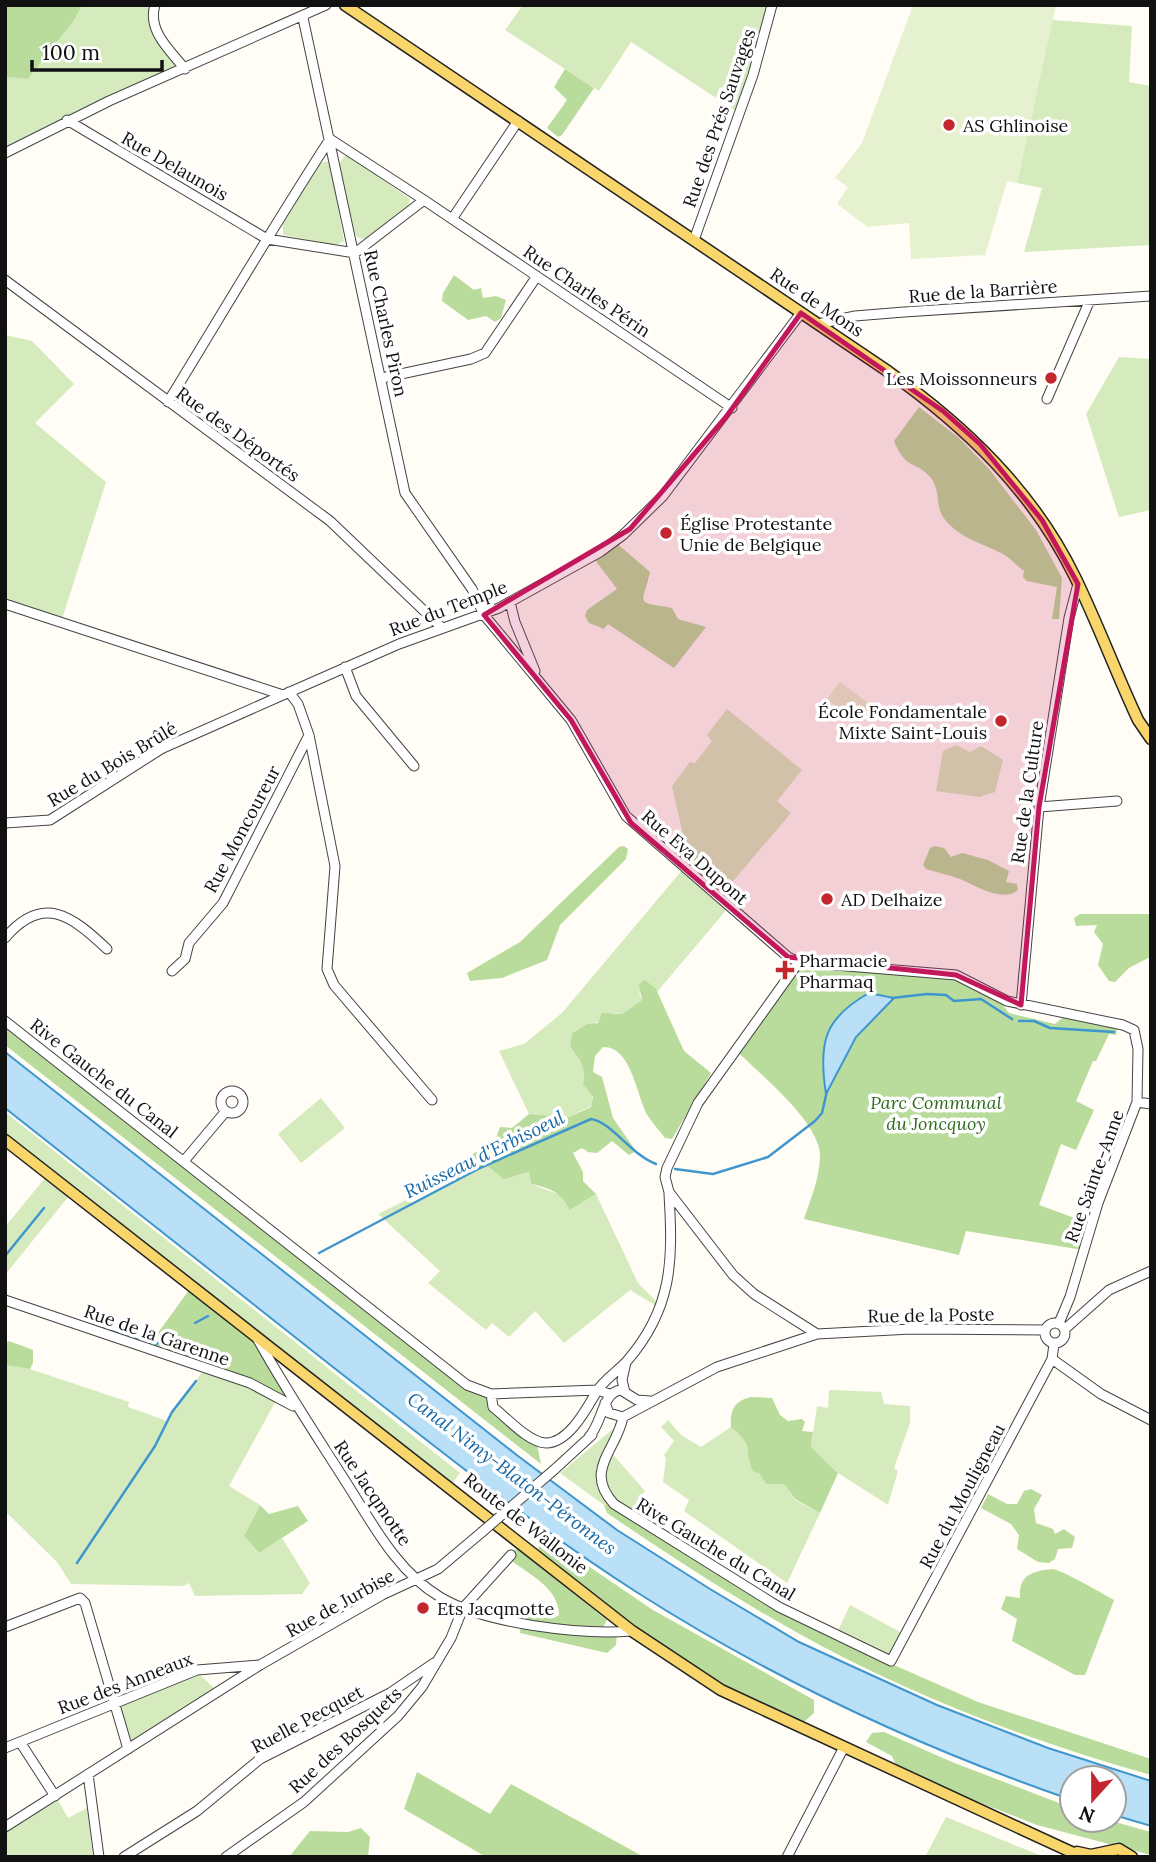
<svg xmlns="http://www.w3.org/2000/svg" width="1156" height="1862" font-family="Lora,serif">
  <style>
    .green { fill: #d5ebbd }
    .forest { fill: #b9dc9c }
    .pitch { fill: #e6f2cf }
    .water { fill: #b9e0f7; stroke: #3f96cf; stroke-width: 2 }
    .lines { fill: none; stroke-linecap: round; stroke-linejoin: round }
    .stream { stroke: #3f96cf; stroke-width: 2.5 }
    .minor-casing { stroke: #444; stroke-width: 11 }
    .major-casing { stroke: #222; stroke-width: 13 }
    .minor { stroke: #fff; stroke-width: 9 }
    .major { stroke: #f9d66b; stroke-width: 10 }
    .minor-bridge-casing { stroke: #444; stroke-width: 11; stroke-linecap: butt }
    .minor-bridge { stroke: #fff; stroke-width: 9 }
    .marked { fill: #c2185b; fill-opacity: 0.2; stroke: #c2185b; stroke-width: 5; stroke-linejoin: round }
    .poi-dot { fill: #c4262e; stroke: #fff; stroke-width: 2.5 }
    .labels { text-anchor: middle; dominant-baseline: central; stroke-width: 7; stroke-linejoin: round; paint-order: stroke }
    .street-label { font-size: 18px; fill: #111; stroke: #fff }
    .poi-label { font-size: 18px; fill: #111; stroke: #fff; text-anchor: start }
    .park-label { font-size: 18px; font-style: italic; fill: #2f6b1f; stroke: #fff }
    .water-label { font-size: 19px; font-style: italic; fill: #1768a6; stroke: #fff }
  </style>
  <rect width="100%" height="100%" fill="#fffdf5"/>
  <path class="green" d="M82,5H140L154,9L152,17L185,69L5,153V77L28,79L75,19Z
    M523,5H772L739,113L631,42L599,91L505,30Z
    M1052,20L1132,26L1129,82L1151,86V245L1024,252L1042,188L1017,183Z
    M346,154L410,199L408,209L366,240L357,237L354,230L339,164Z
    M327,161L330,164L344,241L336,245L283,235V224L319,164Z
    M5,335L32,341L74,384L35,423L106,482L61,622L5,604Z
    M1119,357L1151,359V510L1119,517L1086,414Z
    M727,709L802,770L777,801L791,813L718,899L728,908L657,992L656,989L639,993L642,1000L622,1014L614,1013C600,1022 587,1025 572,1033L570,1046C581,1063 597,1086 591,1106L569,1117L529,1114L499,1051L524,1044L562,1013L683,869L669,856L684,839L672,786L690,762L695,763L712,741L707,735Z
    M956,745L970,752L981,746L1003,760L995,792L980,797L936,791L943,751Z
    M321,1098L345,1128L301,1163L278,1134Z
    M5,1112L460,1473L450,1486L72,1192L5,1275V1227L49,1173L5,1140Z
    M486,1165C502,1178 510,1179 529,1172L531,1184L563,1196L570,1210L596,1194L638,1283L659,1304L658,1307L630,1290L564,1343L535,1311L509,1337L492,1323L486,1330L428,1283L440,1271L378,1214L406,1200L412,1203Z
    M5,1365L30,1369L129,1402L128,1407L167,1421L205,1368L278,1397L229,1486L260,1505L244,1536L259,1553L282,1538L310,1583L302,1594L195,1596L189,1583L183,1586L71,1584L57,1562L5,1511Z
    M829,1390L881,1392L884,1404L910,1406V1423L894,1468L898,1471L888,1505L838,1473L811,1447L817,1406L828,1408Z
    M668,1420L681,1435L701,1447L731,1427L746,1439L766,1484H784L795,1500L820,1513L787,1583L684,1511L689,1500L663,1482L666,1459L664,1455L674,1441L661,1427Z
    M614,1428L619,1434L609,1450L645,1491L629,1514L614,1504L604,1505L560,1473Z
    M850,1605L904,1634L891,1661L836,1635Z
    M200,1675L214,1688L130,1742L119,1704Z
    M57,1798L68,1818L87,1808L93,1857H5V1831Z
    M946,1817L1044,1857H925Z"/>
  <path class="forest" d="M5,5H82L75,19L28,79L5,77Z
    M565,69L594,88L562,135L558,137L547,128L567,100L554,87Z
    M454,275L474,290L481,288L483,298L496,296L506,300L501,318L495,322L486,316L468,320L442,301L443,293Z
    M919,407L959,438L989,469L1036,530L1062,578L1059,619H1052L1057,587L1027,581L1023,577L1024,571C1017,566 1011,559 1003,554C984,544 962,539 947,522C933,507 942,493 931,478C916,460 906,471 894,441Z
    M614,541L650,572C642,607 634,601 672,608L678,619L706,627L674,668L608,624L604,629L589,623L585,616L587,610L617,589L592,556Z
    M624,846L628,849L626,859L560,925L547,960L502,978L470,981L467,973L520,942L619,847Z
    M935,846L944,848L951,857L962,853L988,860L1009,871L1006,882L1017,884L1018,890C1002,904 972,883 957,878C948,875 936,872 926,869L923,865L930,848Z
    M1080,914H1151L1150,957L1129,968L1115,982L1109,981L1098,965L1103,944L1094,932L1097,925L1076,926L1074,918Z
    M799,962C858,966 974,959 1009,1013L1055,1024L1066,1015L1118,1024L1116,1035L1109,1034L1096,1061H1093L1076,1101L1094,1110L1076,1150L1061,1144L1039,1205L1091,1224L1083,1250L966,1231L959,1255L804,1219C811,1198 820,1177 820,1155C819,1121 758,1073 735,1049Z
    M645,980L656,989L684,1051L711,1073L672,1139L665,1138C660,1131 653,1124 648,1116C637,1098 632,1046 603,1047L595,1056L593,1072L602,1077L613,1118L636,1151L629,1155L612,1141L597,1153L588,1152L582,1148L573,1153L583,1172V1181L596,1194L570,1210C561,1192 550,1188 531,1184L529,1172L504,1179L486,1165L456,1180V1164L495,1141L500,1127L512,1128L529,1114L569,1117L591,1107L593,1097L583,1084C588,1068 578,1059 570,1046L572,1033L588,1024L598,1023L602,1013L622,1014L642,1000L639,984Z
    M5,1021L467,1385L491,1394V1402L536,1440L541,1464L5,1045Z
    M192,1286L255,1335L293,1405L250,1383L147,1348Z
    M9,1341L33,1350V1363L30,1369L5,1365V1344Z
    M751,1397L772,1398L780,1415L788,1421L802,1419L805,1422L802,1431L813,1432L811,1447L838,1473L820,1513L795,1499L784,1484H766L760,1474L753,1471C742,1448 757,1448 731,1427C730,1410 734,1401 751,1397Z
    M1031,1489L1042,1495L1034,1509L1036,1523L1053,1529L1055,1534L1064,1529L1075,1537L1072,1548L1058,1549L1055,1559L1049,1563L1038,1562L1017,1549L1019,1535L1011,1524L981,1508L988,1494L1007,1504H1017L1024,1491Z
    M614,1504L778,1607L891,1661L894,1665L978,1702L1151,1759V1775C1029,1741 907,1694 796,1632C731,1596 669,1555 607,1513L604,1505Z
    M260,1505L269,1514L298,1506L308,1521L259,1553L244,1536Z
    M550,1540L653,1610L814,1700V1713L805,1721L787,1723L721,1690L542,1558L538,1548L541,1543Z
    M517,1548L607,1620L600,1633L617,1632L616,1645L607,1653L520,1633L521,1622L529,1615L554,1618L559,1615C559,1589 532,1576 513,1562V1553Z
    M1052,1569C1063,1570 1101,1593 1114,1600L1085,1675H1075L1012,1641L1017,1619L1001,1609L1006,1596L1020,1598C1018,1575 1033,1571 1052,1569Z
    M884,1732L952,1762L1072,1808V1820H1108L1151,1832V1855L1037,1825L950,1791L896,1765L892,1756L866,1742L872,1733Z
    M417,1772L490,1814L511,1784L644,1857H486L404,1809Z
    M361,1828L370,1837L368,1857H289L310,1831L348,1832Z"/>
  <path class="pitch" d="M913,5H1056L1017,183L1007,181L985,255L911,259L909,223L868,227L837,204L848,187L835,178L862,143Z
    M840,682L871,705L858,722L827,699Z"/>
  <path class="water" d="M869,993L894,998L856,1037L826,1094C818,1043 824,1018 869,993Z
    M5,1052L518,1456L617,1530L710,1589L799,1642L937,1705L1048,1748L1151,1781V1826L1114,1815V1778H1072V1800C921,1748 773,1679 638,1593C533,1526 436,1447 338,1371C227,1283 116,1196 5,1108Z"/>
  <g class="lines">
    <path class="stream" d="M892,998L927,994L946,995L954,1001L981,999L1012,1019
      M1019,1021H1034L1050,1028L1114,1032
      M675,1169L713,1174L768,1157L815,1121L822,1113L827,1091
      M319,1253L480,1168L591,1119C612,1122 631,1155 656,1164
      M5,1256L44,1208
      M195,1323L208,1316
      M92,1325L154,1345L174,1335
      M77,1563L155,1446L172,1412L196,1381"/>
    <g class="minor-casing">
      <path id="minor" d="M155,5C147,31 170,50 185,69
        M303,18L405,493L472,589L484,615L571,720L626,816L788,957L799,962L956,975L1007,1001L1123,1025L1134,1030L1138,1049L1137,1102L1098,1203L1070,1297L1059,1323
        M67,120L267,239L355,253L424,200L330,139C274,225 222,314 168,402
        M5,153L109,101L326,5
        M424,200L732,408
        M452,219L518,121
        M694,240L753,75L772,5
        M5,280L330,521L441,627
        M818,324L855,316L904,312L1151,296
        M382,378L471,359L485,353L537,276
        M1047,399L1090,300
        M510,602L515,622L535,671
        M5,604L283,695L399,644L499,608L600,552L623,535L663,496L801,313
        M345,667L356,696L414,766
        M309,735L335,866L327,969L334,985L432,1100
        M1039,807L1117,801
        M5,823L50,820L161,749L283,695
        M5,938C43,893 72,916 107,949
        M799,962L698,1103L667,1168L665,1177L669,1192L733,1275L754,1294L817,1334
        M172,971L185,959L189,943L223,903L309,735L298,704L289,692
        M1021,1005L1039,807L1069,618L1078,584
        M5,1021L467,1385L491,1394L598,1390L609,1394
        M221 1102a11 11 0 1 1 22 0a11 11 0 1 1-22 0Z
        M1137,1102L1151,1104
        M184,1161L226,1111
        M5,1300L250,1383L293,1406
        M1045 1333a10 10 0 1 1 20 0a10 10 0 1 1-20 0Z
        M1065,1329L1109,1290L1151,1271
        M257,1338C284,1387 314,1432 344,1479C371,1521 396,1571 440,1597C485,1624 581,1635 632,1631
        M1052,1359L1101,1394L1151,1420
        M625,1392L622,1380L626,1362
        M491,1394L493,1407C506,1417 529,1443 546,1443C569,1443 587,1408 597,1391C604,1380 618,1371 627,1361C673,1308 673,1260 669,1194
        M605,1403L609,1413L623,1417L717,1367L817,1334L911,1329L1045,1330
        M623,1417C617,1450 583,1470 614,1504L779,1607L891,1661L1052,1359L1054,1344
        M589,1437C603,1422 602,1392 621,1390L637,1400L650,1401
        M555,1469L592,1435
        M5,1627L80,1598L85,1603L128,1749
        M20,1742L55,1796
        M5,1748L197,1670L259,1665
        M88,1774L99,1857
        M5,1827L260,1665L382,1595L438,1569L482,1532
        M124,1857L197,1811L260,1759L390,1693L434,1663
        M226,1857L304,1802L398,1716L422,1687L451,1638L463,1608L511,1555
        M787,1857L843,1749"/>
    </g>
    <g class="major-casing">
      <path id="major" d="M345,5L889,372C966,427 1033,491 1075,577C1098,624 1116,673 1138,720L1151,739
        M5,1140L632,1631L721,1690L1082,1857
        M1077,1852L1091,1855L1119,1849L1132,1857"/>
    </g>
    <use href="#minor" class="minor"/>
    <use href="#major" class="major"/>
    <g class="minor-bridge-casing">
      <path id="minor-bridge" d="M482,1532L555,1469"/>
    </g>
    <use href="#minor-bridge" class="minor-bridge"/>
  </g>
  <path class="marked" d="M801,313L943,411L980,444L1042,520L1078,584L1039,807L1021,1005L956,975L788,957L631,823L571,720L484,615L630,529L726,417Z"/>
  <g class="poi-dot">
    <circle cx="949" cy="125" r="7"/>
    <circle cx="1051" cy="378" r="7"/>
    <circle cx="666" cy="533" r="7"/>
    <circle cx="1001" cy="721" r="7"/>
    <circle cx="827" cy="899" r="7"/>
    <path d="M781.5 959.5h7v7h7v7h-7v7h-7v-7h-7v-7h7z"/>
    <circle cx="423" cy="1608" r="7"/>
  </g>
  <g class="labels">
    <g class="street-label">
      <text transform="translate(719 118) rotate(-71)">Rue des Prés Sauvages</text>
      <text transform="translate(175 166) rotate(30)">Rue Delaunois</text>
      <text transform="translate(587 291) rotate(34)">Rue Charles Périn</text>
      <text transform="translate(983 291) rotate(-4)">Rue de la Barrière</text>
      <text transform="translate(817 302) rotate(34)">Rue de Mons</text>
      <text transform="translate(386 323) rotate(78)">Rue Charles Piron</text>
      <text transform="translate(238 434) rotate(36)">Rue des Déportés</text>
      <text transform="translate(448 608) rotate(-21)">Rue du Temple</text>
      <text transform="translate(112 764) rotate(-31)">Rue du Bois Brûlé</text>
      <text transform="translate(1027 792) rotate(-82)">Rue de la Culture</text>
      <text transform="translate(242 829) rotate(-62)">Rue Moncoureur</text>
      <text transform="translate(695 857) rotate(41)">Rue Eva Dupont</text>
      <text transform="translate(104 1078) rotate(38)">Rive Gauche du Canal</text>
      <text transform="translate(1094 1176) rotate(-70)">Rue Sainte-Anne</text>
      <text transform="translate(931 1315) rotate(-1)">Rue de la Poste</text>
      <text transform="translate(157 1335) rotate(19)">Rue de la Garenne</text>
      <text transform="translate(373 1493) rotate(56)">Rue Jacqmotte</text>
      <text transform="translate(962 1496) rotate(-62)">Rue du Mouligneau</text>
      <text transform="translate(526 1523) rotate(38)">Route de Wallonie</text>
      <text transform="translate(716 1549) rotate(31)">Rive Gauche du Canal</text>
      <text transform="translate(340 1603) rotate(-29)">Rue de Jurbise</text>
      <text transform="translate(125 1683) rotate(-21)">Rue des Anneaux</text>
      <text transform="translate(307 1719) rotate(-28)">Ruelle Pecquet</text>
      <text transform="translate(345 1740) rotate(-43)">Rue des Bosquets</text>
    </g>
    <g class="poi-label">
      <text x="963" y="125">AS Ghlinoise</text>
      <text x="1037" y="378" text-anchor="end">Les Moissonneurs</text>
      <text x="680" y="523">Église Protestante<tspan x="680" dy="21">Unie de Belgique</tspan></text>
      <text x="987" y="711" text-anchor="end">École Fondamentale<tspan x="987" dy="21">Mixte Saint-Louis</tspan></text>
      <text x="841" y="899">AD Delhaize</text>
      <text x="799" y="960">Pharmacie<tspan x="799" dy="21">Pharmaq</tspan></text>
      <text x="437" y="1608">Ets Jacqmotte</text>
    </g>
    <g class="park-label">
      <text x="936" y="1102">Parc Communal<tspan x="936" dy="21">du Joncquoy</tspan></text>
    </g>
    <g class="water-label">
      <text transform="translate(484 1154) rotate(-26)">Ruisseau d'Erbisoeul</text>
      <text transform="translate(512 1473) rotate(37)">Canal Nimy-Blaton-Péronnes</text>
    </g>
  </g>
  <rect width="1156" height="1862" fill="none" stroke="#111111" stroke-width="14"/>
  <g transform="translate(1093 1799) rotate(201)"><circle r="33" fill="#ffffff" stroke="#a0a0a0" stroke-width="2"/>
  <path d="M0-5L12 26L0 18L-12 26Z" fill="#c4262e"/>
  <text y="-10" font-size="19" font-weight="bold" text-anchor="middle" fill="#111111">N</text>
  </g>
  <path d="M32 60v10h130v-10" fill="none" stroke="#111111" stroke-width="3.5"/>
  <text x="42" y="60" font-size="21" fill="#111111" stroke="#ffffff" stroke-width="5" paint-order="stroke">100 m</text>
</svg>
